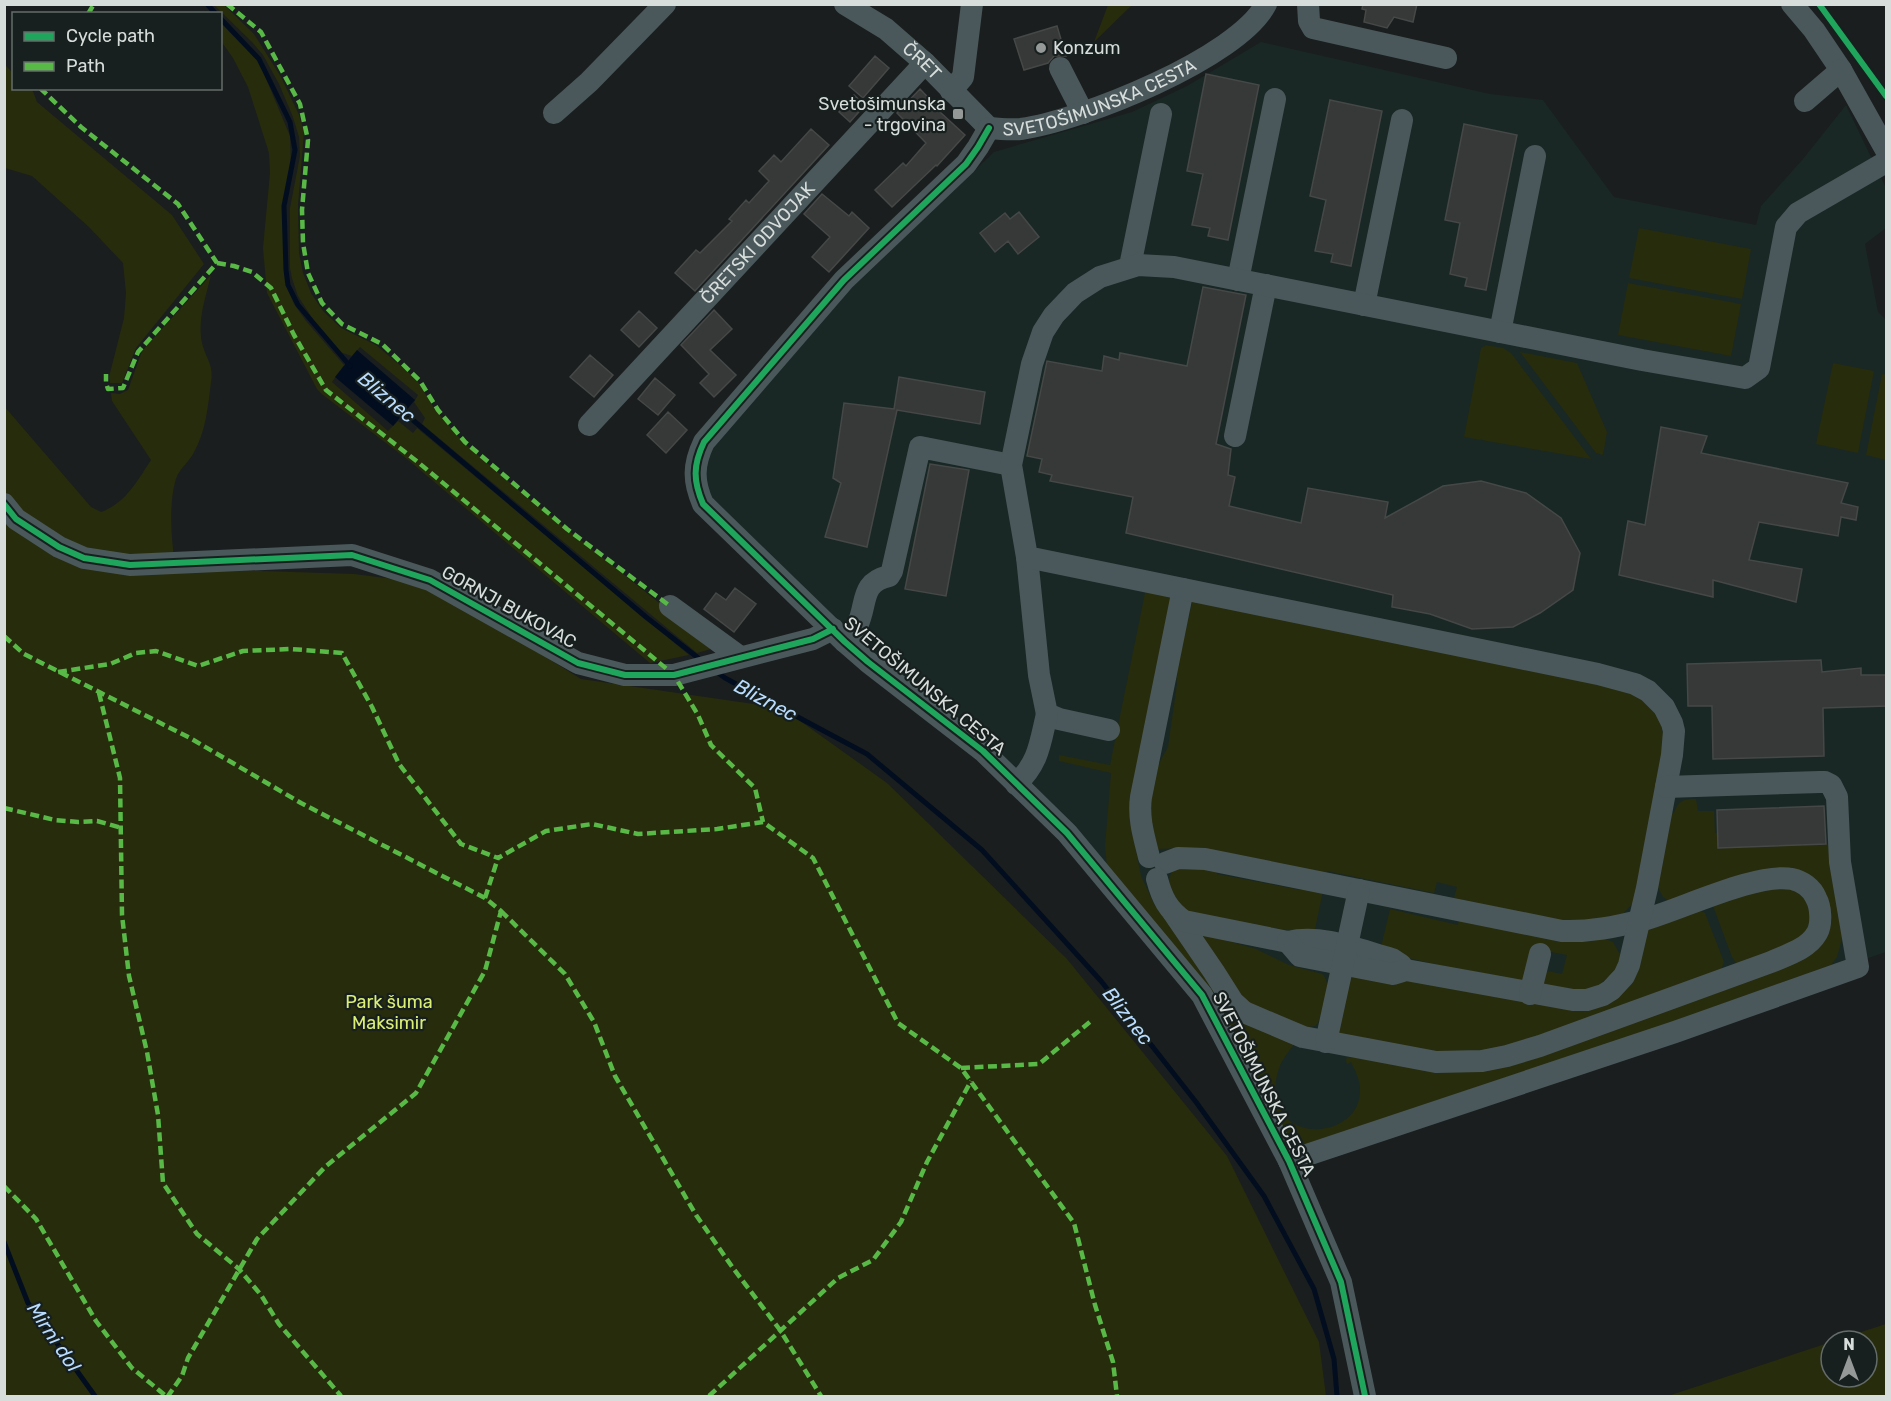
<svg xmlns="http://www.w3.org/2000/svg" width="1891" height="1401" font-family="Rubik,sans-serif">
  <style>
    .built { fill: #192825 }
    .green { fill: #272c0d }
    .water { fill: #020e1f }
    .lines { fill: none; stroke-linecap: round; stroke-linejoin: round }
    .stream { stroke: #020e1f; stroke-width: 5 }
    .building { fill: #363937; stroke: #454847; stroke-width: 1.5 }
    .minor { stroke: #4a585b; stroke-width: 22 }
    .quiet { stroke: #58b947; stroke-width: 4.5; stroke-dasharray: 9 4.5; stroke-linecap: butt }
    .cycleway-casing { stroke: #18201f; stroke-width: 10 }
    .cycleway { stroke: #20a55d; stroke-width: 6 }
    .poi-dot { fill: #959a99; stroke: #18201f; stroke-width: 2 }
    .labels { text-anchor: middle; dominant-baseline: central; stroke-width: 4.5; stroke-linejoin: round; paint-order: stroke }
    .poi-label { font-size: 18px; fill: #d7dddb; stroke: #18201f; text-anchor: start }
    .street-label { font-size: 18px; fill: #d7dddb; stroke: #18201f }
    .park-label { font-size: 18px; fill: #dbef74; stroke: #18201f }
    .water-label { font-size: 20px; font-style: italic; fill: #b9dcfe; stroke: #18201f }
  </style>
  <rect width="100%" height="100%" fill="#1a1e1e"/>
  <path class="built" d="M1261,42L1490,94L1543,100L1614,197L1756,225L1761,206L1803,159L1846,105L1886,188V228L1865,244L1878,312L1886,320V952L1524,1077L1292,1152L1205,988L1042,801L820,610L707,499L700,479L708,448L816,322L994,152L1132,112L1187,86Z"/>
  <path class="green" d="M214,5H224L254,34L281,77L299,115L304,132L298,205L299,253L303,273L311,293L323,311L341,328L376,345L408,372L418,382L434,408L463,442L516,488L663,606L718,647L697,653L422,424L425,418L414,402L418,395L360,347L352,356L340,352L316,324L298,296L292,278L290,268V208L300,156L299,137L293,117L279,84L263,55L251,41Z
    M1108,5H1132L1094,42Z
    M220,22L259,62L290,136L291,168L282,205L285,283L294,304L306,321L344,365L332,382L388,431L398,421L413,433L417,428L689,655L650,663L407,459L323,395L317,389L267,293L263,248L270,173L269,153L248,87L233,58L221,41Z
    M5,65L13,73L14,88L32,89L37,102L172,215L204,264L136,348L122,383H110L109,377L124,318L126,293L123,263L89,227L32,176L5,168Z
    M1639,228L1751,249L1742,299L1629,278Z
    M211,275C206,296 197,321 202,343C206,359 214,365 211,382C208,406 206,432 193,454C189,461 181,468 177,476C168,500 171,543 176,568L354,574L426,583L581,679L782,708L887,783L1067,959L1227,1156L1319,1342L1326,1396H5L4,406L91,507L101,512C126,503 137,481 151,460L112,401L111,393L120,394L128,390L142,351Z
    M1628,283L1741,304L1731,356L1618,335Z
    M1486,345L1503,348L1511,353L1591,459L1464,437L1481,348Z
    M1520,352L1577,363L1607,432L1603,455L1596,453Z
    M1833,363L1874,371L1858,453L1816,444Z
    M1882,374L1886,375V460L1866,455Z
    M1146,588L1177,595L1132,831L1141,876L1154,904L1214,982L1295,1043C1290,1050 1283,1058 1280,1066C1276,1075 1275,1085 1276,1094C1280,1146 1362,1137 1360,1089C1360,1079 1355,1071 1351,1062L1347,1064L1346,1061L1347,1057L1435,1067L1803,957L1819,886L1668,900L1663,897L1657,885L1669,813H1674C1678,801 1683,799 1696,799L1698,811H1714L1715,833H1718L1719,848L1828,844L1843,935L1837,957L1831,965L1296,1157L1107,867L1105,846L1111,773L1059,761V755L1110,765Z
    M1193,599L1633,691C1656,709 1662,716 1664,745L1634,902L1621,916L1571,925L1454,898L1457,887L1437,882L1434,893L1327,871L1325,876L1179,848L1158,849L1151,838V778L1168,747L1177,684L1176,671Z
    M1173,867L1215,868L1217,874L1301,890L1308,888L1323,891L1314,934L1198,917L1181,907L1168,883Z
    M1780,884L1791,885L1813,907L1805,939L1740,963H1736L1732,957L1713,906Z
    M1390,909L1458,925L1459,919L1603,938L1613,942L1621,956L1614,973L1592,990L1543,988V970L1562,974L1567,955L1535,949L1523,986L1405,957L1381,947Z
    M1698,910L1705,913L1724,962L1720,973L1520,1045L1487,1051L1444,1053L1338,1034L1349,976L1414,978L1596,1007L1645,929Z
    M1204,934L1256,949L1289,965L1322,974C1334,984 1322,1009 1318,1023L1315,1026L1307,1027L1252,1009L1201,941Z
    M1886,1324V1396H1668L1831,1342V1377H1867V1341H1833Z"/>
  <path class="water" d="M357,350L415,400L393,426L335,377Z"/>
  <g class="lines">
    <path class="stream" d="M207,4L216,14
      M220,18L259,59L290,122L295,150L284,206L286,270L288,285L298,305L350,366
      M401,410L646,617L702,661
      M717,672L725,678L867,754L982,850L1101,981L1196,1102L1264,1196L1314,1289L1334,1359L1337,1396
      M4,1242L28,1303L95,1396"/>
  </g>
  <path class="building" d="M1363,4H1417L1413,22L1394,17L1387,28L1364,22L1366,10L1362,9Z
    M1057,26L1066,56H1054L1048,63L1024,70L1014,39Z
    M875,56L889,68L863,98L849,86Z
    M1206,74L1259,85L1228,240L1208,236L1210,228L1192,225L1203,174L1187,171Z
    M920,89L941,111L940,112L965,135L937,166L936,165L892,207L875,190L903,163L906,166L926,143L897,113Z
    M854,95L865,105L850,122L839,112Z
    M1330,100L1382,111L1351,266L1331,262L1333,254L1315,251L1326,200L1310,196Z
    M1464,124L1517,135L1486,290L1465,286L1467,278L1450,274L1460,223L1445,220Z
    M811,129L829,145L695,291L675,273L696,250L700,253L732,221L729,219L746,200L749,203L769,181L759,171L774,155L781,162Z
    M822,194L849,216L852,212L869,228L829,272L812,257L830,237L804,214Z
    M1019,212L1039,237L1018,254L1008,241L995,252L980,233L1005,213L1010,219Z
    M1203,287L1246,295L1216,444L1231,449L1228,475L1235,477L1229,506L1301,523L1308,488L1388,502L1385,518L1443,486L1481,481L1526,493L1561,518L1580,553L1573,590L1540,613L1513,627L1472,629L1430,614L1392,607L1393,595L1126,533L1133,497L1050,481L1052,475L1039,472L1042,459L1027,456L1047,361L1102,371L1104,356L1119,360L1120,353L1187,366Z
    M714,310L732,329L710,350L736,375L714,397L700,383L709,374L681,345Z
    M639,311L657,328L639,347L621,330Z
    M590,355L613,375L594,397L570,377Z
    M899,377L985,392L980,424L897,410L867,547L825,537L841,483L833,478L844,403L894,409Z
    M655,378L675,395L658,415L638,399Z
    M668,412L687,430L666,453L647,435Z
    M1661,427L1707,436L1701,453L1848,483L1841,503L1858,507L1856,520L1841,517L1838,536L1759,522L1749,560L1802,569L1796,602L1713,580V597L1619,575L1628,521L1645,525Z
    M930,464L969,470L946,596L905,589Z
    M735,588L756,604L734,632L704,609L716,593L726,600Z
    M1821,660L1822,672L1861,668V675H1887V706L1823,708L1824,756L1713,759L1712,706H1688L1687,664Z
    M1824,806L1826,844L1718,848L1717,810Z"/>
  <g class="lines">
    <g class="minor">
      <path id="s1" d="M845,4L886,29L925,63L989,128"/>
      <path d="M1308,4L1309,21L1313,28L1446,58"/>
      <path d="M1792,4L1814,30L1841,70"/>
      <path d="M1060,68L1083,113"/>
      <path d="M951,91L963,77L972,4"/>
      <path d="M1805,101L1841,70L1886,150"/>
      <path d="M554,113L589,82L665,4"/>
      <path d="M989,128L978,147L966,164L844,280L704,442C693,465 693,481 703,504L845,642L868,662L983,751L1067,833L1202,995L1289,1161L1341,1282L1365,1396"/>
      <path id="s2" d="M989,128C999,129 1010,130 1021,129C1080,121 1238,58 1266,4"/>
      <path d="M1130,266L1161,114"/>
      <path d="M1238,280L1275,99"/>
      <path d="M1364,305L1402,120"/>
      <path d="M1500,332L1535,156"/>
      <path id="s3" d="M589,425L925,63"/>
      <path d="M1235,436L1266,285"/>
      <path d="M4,504L16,519L59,547L84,558L130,565L352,555L430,580L578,663L625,675H674L813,639L833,629"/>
      <path d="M1027,557L1039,675L1047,714L1059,719L1109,730"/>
      <path d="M670,606L740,657"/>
      <path d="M845,642C849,637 855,632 857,626C868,604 859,583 889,576L892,571L920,447L1011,465"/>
      <path d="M1016,784C1039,763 1040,743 1047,714"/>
      <path d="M1149,857C1144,837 1138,818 1141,797L1183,589"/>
      <path d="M1165,863L1178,858L1205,859L1562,931C1590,932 1615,927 1643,920C1680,910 1757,872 1792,879C1802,881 1812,888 1816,898C1821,907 1822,924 1817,933C1808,949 1787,955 1771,962L1540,1046L1507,1056L1482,1061L1436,1062L1303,1037L1244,1012L1233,1002L1214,972L1173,912"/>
      <path d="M1157,879C1162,898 1168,910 1184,921L1288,942C1322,934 1359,950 1392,959L1401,965"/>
      <path d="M1288,942L1300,956L1393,974L1406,970L1573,1000H1587L1603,995L1611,990L1624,976L1629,965L1647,888L1672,755L1674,731L1672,723L1664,707L1648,691L1635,684L1598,674L1027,557L1011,465L1032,364L1043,332L1054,315L1075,293L1100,277L1138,265L1174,267L1642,360L1745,378L1759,368L1786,227L1798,213L1886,162"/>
      <path d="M1530,994L1540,954"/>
      <path d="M1326,1042L1359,890"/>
      <path d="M1289,1161L1675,1032L1858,967L1840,862L1837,797L1831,785L1825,782H1820L1666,787"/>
    </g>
    <path class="quiet" d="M227,4L261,32L300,104L308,140L302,210L303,243L308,273L322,303L342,324L382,344L420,381L438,410L465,442L567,529L670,606
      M88,14L94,4
      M40,88L81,127L178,204L217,263L138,352L123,388L108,389L106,383V374
      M217,263L234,266L252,272L271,288L294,335L326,390L419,463L674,675L698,715L711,745L755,788L763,822
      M4,636L24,654L190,738L301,803L485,898L501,911L485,971L416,1093L325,1167L257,1239L188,1358L182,1376L168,1396
      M58,672L110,664L136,653L156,651L198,666L243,651L291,649L342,653L372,707L399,764L461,844L498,858L546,831L592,824L638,834L717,829L763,822L813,858L898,1023L961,1068L1074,1223L1095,1305L1113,1362L1117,1396
      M99,693L120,778L122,915L129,976L147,1052L158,1115L163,1183L197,1234L239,1269L261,1295L279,1324L341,1396
      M4,808L55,820L78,822L97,821L122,828
      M485,898L498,858
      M501,911L565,974L594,1022L615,1076L696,1215L733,1268L780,1330L821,1396
      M961,1068L1039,1064L1091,1021
      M4,1186L36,1219L96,1321L132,1368L166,1396
      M709,1396L838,1278L873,1260L901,1222L927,1162L971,1081"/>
    <g class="cycleway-casing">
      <path id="cycleway" d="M1819,4L1886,96
        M989,128L978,147L966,164L844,280L704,442C693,465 693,481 703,504L845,642L868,662L983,751L1067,833L1202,995L1289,1161L1341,1282L1365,1396
        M4,504L16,519L59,547L84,558L130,565L352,555L430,580L578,663L625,675H674L813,639L833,629"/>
    </g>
    <use href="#cycleway" class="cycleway"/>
  </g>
  <g class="poi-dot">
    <circle cx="1041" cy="48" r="6"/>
    <rect x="952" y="108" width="12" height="12" rx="3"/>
  </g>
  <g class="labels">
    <g class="poi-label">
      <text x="1053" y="48">Konzum</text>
      <text x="946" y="104" text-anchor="end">Svetošimunska<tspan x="946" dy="21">- trgovina</tspan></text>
    </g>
    <g class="street-label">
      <text stroke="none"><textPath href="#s1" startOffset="96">ČRET</textPath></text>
      <text stroke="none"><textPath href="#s2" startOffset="116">SVETOŠIMUNSKA CESTA</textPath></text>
      <text stroke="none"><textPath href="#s3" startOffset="248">ČRETSKI ODVOJAK</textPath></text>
      <text transform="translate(509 607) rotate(29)">GORNJI BUKOVAC</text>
      <text transform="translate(925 686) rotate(40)">SVETOŠIMUNSKA CESTA</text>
      <text transform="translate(1264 1084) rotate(63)">SVETOŠIMUNSKA CESTA</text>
    </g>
    <g class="park-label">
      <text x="389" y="1002">Park šuma<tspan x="389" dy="21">Maksimir</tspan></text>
    </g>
    <g class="water-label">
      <text transform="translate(387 397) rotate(40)">Bliznec</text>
      <text transform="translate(766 700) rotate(28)">Bliznec</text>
      <text transform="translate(1128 1016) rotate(52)">Bliznec</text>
      <text transform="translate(54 1337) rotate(56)">Mirni dol</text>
    </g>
  </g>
  <rect width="1891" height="1401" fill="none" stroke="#d7dddb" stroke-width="12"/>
  <rect x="12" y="12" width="210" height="78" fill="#18201f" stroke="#646c6a" stroke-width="1.5"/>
  <rect x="24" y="32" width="30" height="9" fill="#20a55d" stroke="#646c6a" stroke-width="1.5"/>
  <text x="66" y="42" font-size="18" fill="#d7dddb">Cycle path</text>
  <rect x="24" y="62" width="30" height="9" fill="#58b947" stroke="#646c6a" stroke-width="1.5"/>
  <text x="66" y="72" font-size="18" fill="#d7dddb">Path</text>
  <g transform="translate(1849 1359)"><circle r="28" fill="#18201f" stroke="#646c6a" stroke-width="1.5"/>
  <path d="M0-4.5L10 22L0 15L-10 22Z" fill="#959a99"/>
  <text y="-9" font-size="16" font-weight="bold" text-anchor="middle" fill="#d7dddb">N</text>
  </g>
</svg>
